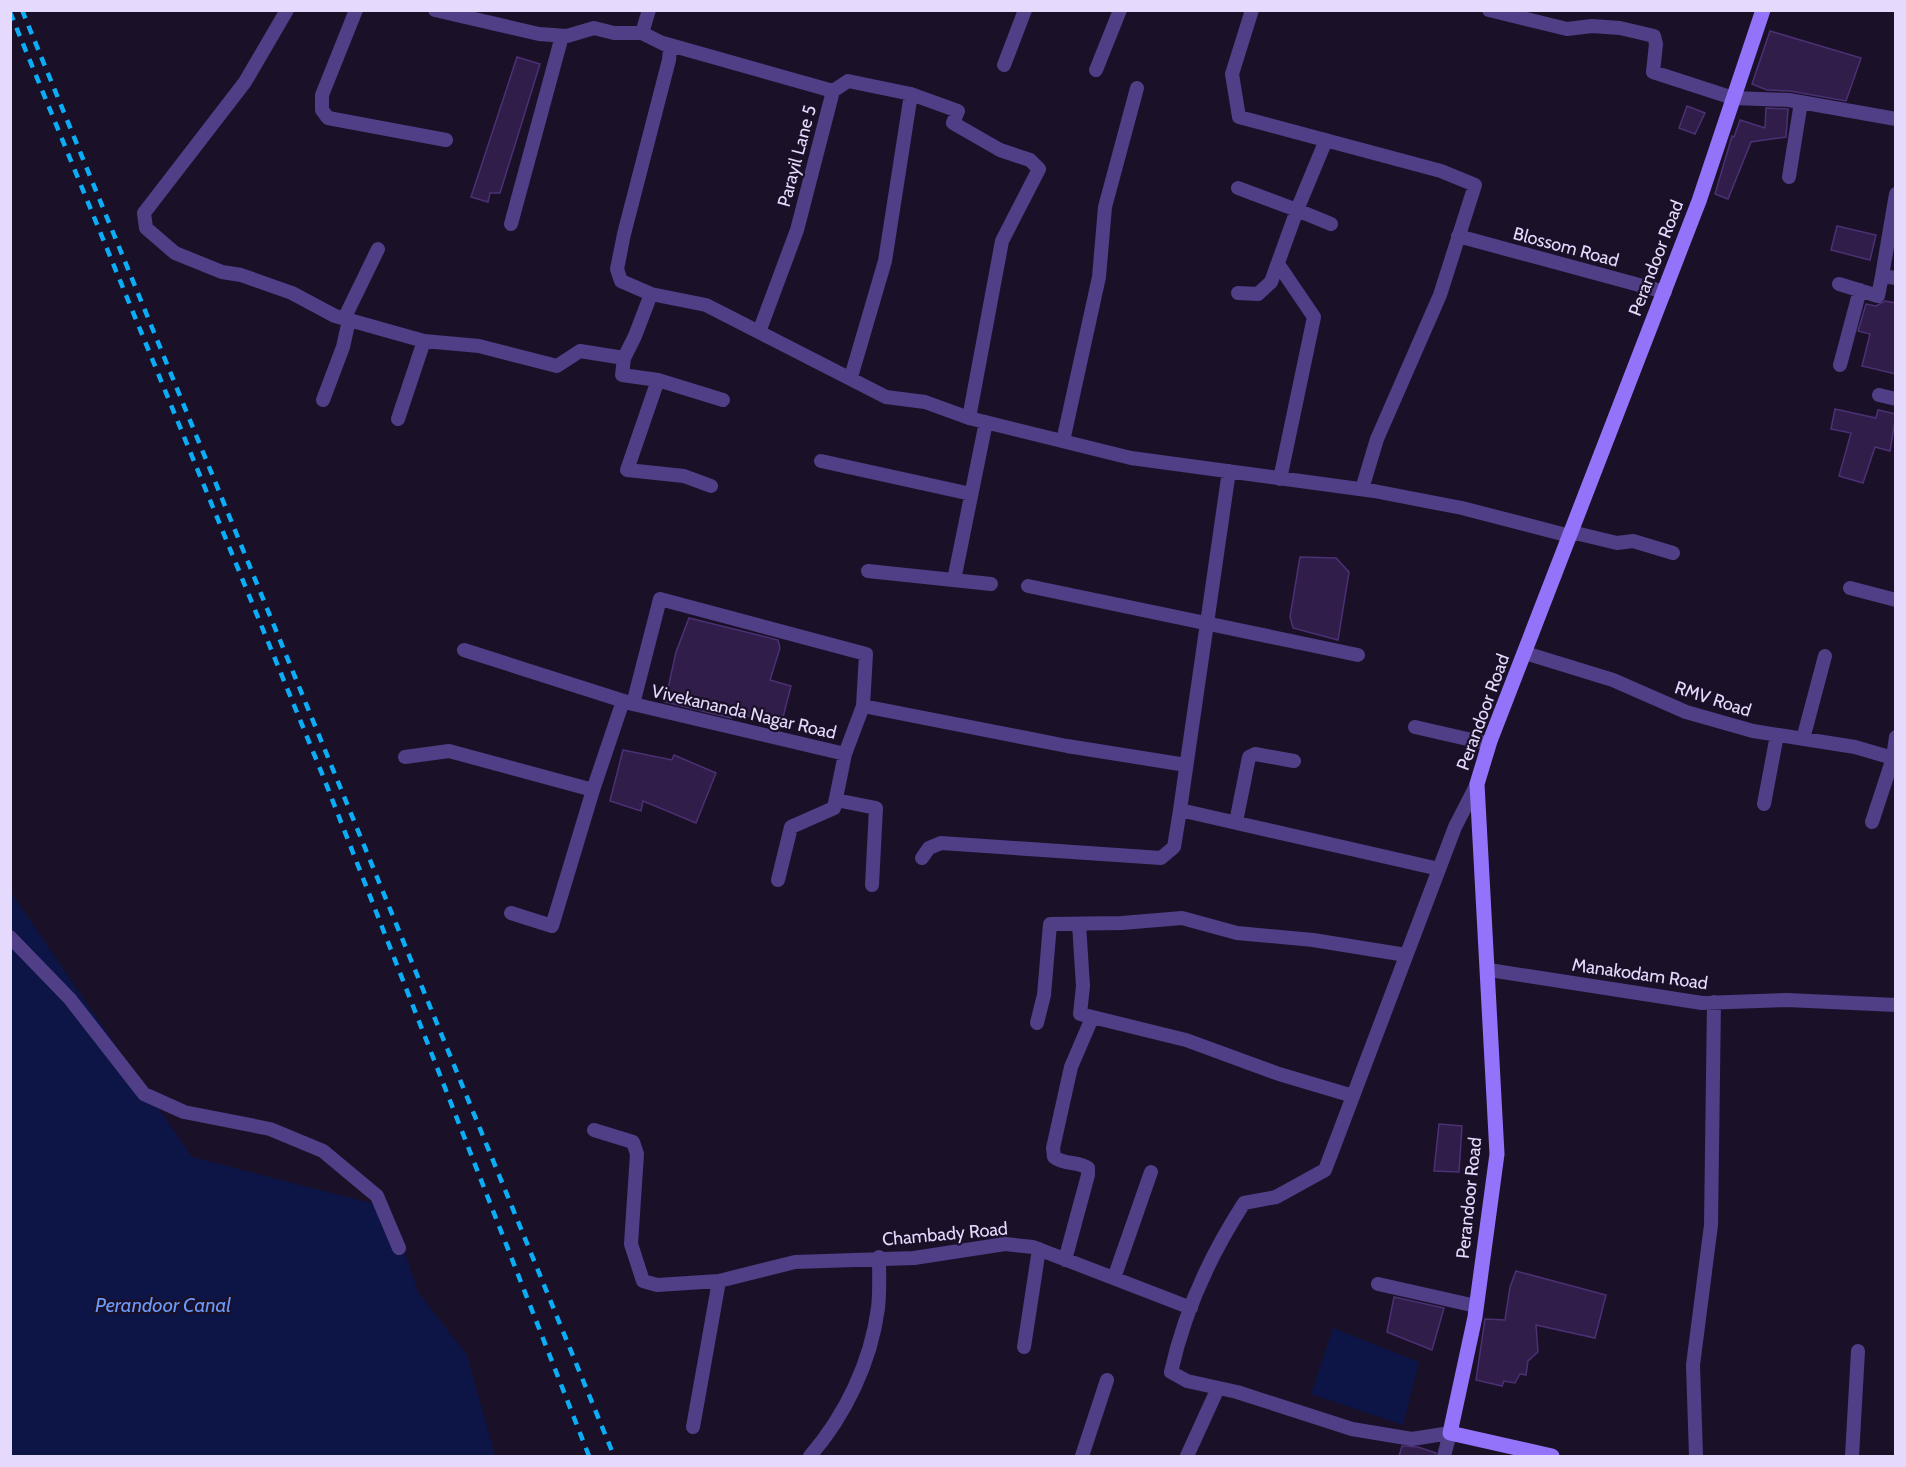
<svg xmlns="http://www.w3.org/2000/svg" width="1906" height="1467" font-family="Cabin,sans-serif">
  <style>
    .water { fill: #0c1546 }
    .building { fill: #301d49; stroke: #4c3074; stroke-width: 1.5 }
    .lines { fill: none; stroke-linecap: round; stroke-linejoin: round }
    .street { stroke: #503e86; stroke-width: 14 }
    .secondary { stroke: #9473fb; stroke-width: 15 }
    .rail { stroke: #0cadf7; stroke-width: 4.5; stroke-dasharray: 9 8; stroke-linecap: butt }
    .labels { text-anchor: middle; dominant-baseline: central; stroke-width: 4.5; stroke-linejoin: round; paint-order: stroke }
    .street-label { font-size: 18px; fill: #e5d9fe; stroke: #1a1128 }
    .water-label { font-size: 20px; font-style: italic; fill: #6b99fa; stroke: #1a1128 }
  </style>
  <rect width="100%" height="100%" fill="#1a1128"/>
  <path class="water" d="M10,891L192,1157L390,1208L418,1292L467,1355L495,1456H11Z
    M1333,1328L1419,1362L1403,1425L1311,1394Z"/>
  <path class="building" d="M1770,31L1861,58L1846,101L1790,91L1767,90L1752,84Z
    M517,57L540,64L500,193H490L488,202L471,197Z
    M1687,106L1705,113L1695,134L1679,128Z
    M1766,108L1788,109L1786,137L1751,142L1728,199L1715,194L1732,136L1734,137L1740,120L1765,128Z
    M1837,226L1876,235L1870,260L1831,250Z
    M1885,301L1896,303V374L1862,366L1870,334L1858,331L1866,304L1876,306Z
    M1835,409L1876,418L1878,410L1896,414L1890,451L1875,447L1863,483L1839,476L1851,433L1831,429Z
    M1300,557L1336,558L1349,572L1338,640L1293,628L1290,617Z
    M689,618L778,640L780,648L770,680L791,686L781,725L733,712L731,718L665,702L676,652Z
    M623,750L672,760L674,755L716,773L696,823L643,801L641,811L610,801Z
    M1439,1124L1462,1126L1459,1172L1434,1171Z
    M1516,1271L1606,1295L1595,1338L1536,1325L1538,1352L1528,1361L1526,1375L1520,1374L1515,1383L1504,1381L1502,1386L1476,1380L1485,1319L1505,1320L1510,1287Z
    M1394,1297L1444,1308L1432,1350L1387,1332Z
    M1402,1446L1418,1447L1436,1453L1435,1456H1399Z"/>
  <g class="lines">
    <path class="street" d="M287,10L245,82L144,213L146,228L175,253L222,272L241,275L292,293L335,316L424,341L479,346L557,366L580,351L624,358L622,375L658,380L627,470L684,476L711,486
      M356,10L322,95V110L328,118L446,140
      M435,10L539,34L567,36L594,28L614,33H642L649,10
      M1252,10L1232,74L1239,117L1441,171L1475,185L1440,295L1377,439L1362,489
      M1489,10L1567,29L1592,26L1620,28L1654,36L1656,44L1653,72L1733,98L1789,100L1896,119
      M642,33L670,47L669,60L624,234L617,269L621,281L651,294L706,305L886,397L925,402L969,418L1131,458L1374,491L1462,508L1570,536
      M663,43L833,91L848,81L911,94L958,111L953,123L1000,150L1030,160L1039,169L1002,241L969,418
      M1004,65L1025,10
      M1096,70L1120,10
      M1789,177L1801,102
      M1238,188L1297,210L1326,140
      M1896,194L1882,276L1896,278
      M511,224L562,36
      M1458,236L1665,292
      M1278,264L1314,317L1280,479
      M1839,284L1878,296L1882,276
      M1238,293L1258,294L1271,282L1297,210L1331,224
      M344,319L378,249
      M759,332L797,230L833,91
      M624,358L635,336L651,294
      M1840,365L1860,290
      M851,377L885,261L911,94
      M658,380L723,400
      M1879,395L1896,399
      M323,400L343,347L349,320
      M398,419L424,341
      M1063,441L1099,277L1105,207L1137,88
      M821,461L971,494
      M1229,471L1180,810L1439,869
      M1571,532L1617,543L1633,541L1673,553
      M868,571L991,584
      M954,580L986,422
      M1028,586L1358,655
      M1850,588L1896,600
      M464,650L633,704
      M1525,653L1613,680L1686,712L1753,731L1855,747L1896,759
      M863,706L845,754L633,704L660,599L866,654L863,706L1067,746L1186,765
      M1415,727L1489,744
      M1803,739L1825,656
      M405,757L449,751L593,790L552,926L511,913
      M593,790L623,701
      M836,800L876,808L872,885
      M1764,804L1777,735
      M1236,822L1249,757L1255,754L1294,761
      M1872,822L1893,758L1896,737
      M922,858L929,848L941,843L1161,858L1174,847L1180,810
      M778,880L791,827L834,808L845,754
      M1079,924L1083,986L1080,1014L1186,1040L1279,1074L1353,1096
      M10,937L70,999L144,1094L184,1112L270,1129L323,1151L377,1196L399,1248
      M1489,970L1702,1003L1787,1000L1896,1005
      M1037,1023L1044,995L1050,924L1122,923L1182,918L1237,933L1313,940L1406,955
      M594,1130L633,1142L637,1154L631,1244L643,1281L657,1285L719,1281L795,1262L914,1258L1005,1244L1033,1247L1191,1308
      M1065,1260L1088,1175V1168C1078,1161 1064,1165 1054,1157L1053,1148L1071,1067L1092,1018
      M1114,1278L1151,1172
      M1378,1284L1476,1306
      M1024,1347L1039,1249
      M693,1427L719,1281
      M810,1456C845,1416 871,1362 878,1308C880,1291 879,1274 879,1257
      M1082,1456L1107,1380
      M1187,1456L1218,1388
      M1444,1456L1450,1433L1412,1439L1352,1429L1237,1392L1187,1381L1171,1372C1184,1313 1211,1254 1244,1203L1276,1197L1325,1170L1455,827L1477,784
      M1696,1456L1693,1365L1711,1225L1714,1002
      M1852,1456L1858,1351"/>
    <path class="secondary" d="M1552,1456L1450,1433L1475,1317L1497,1154L1477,784L1490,741L1699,201L1763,10"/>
    <path class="rail" d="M22,10L614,1456
      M10,12L323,776L589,1456"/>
  </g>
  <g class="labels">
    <g class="street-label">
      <text transform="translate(797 156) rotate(-75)">Parayil Lane 5</text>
      <text transform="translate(1566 247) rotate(15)">Blossom Road</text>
      <text transform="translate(1656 258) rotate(-69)">Perandoor Road</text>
      <text transform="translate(1713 699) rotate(18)">RMV Road</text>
      <text transform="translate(744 712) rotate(13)">Vivekananda Nagar Road</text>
      <text transform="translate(1483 712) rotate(-70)">Perandoor Road</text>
      <text transform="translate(1640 974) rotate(8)">Manakodam Road</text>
      <text transform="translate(1469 1198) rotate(-84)">Perandoor Road</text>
      <text transform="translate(945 1234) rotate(-5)">Chambady Road</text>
    </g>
    <g class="water-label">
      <text x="163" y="1305">Perandoor Canal</text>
    </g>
  </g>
  <rect width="1906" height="1467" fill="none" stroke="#e5d9fe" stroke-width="24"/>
</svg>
